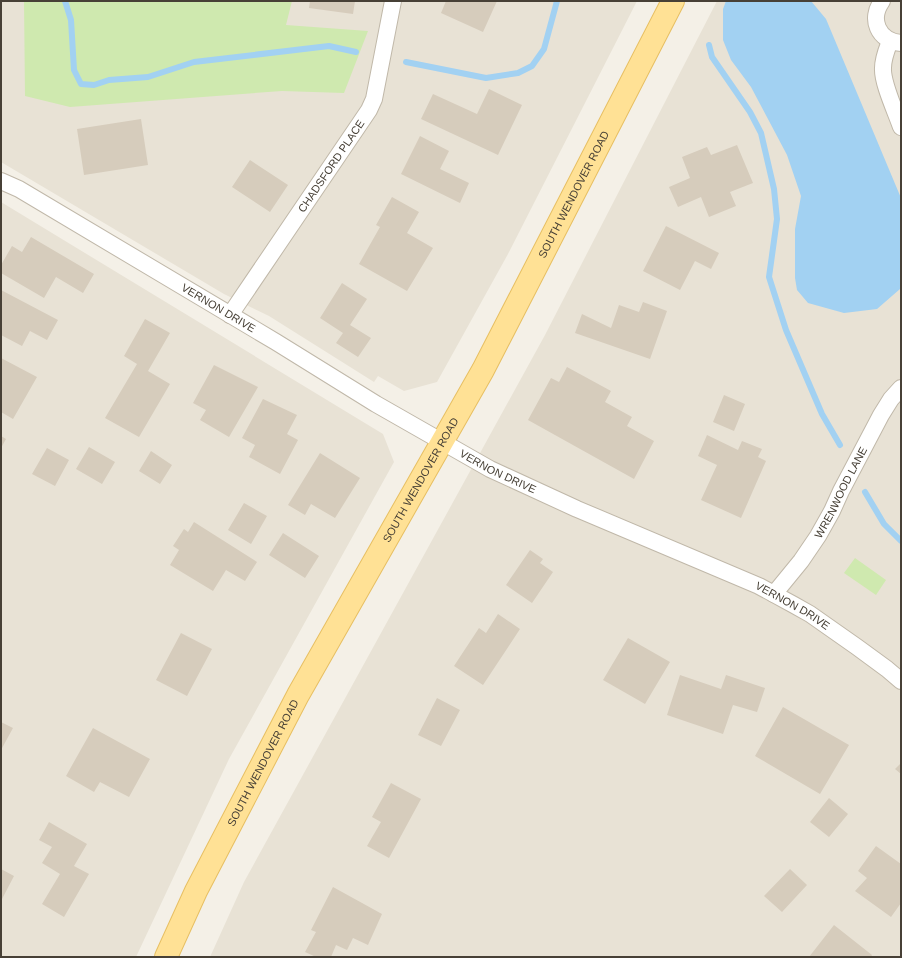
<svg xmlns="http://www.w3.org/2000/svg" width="902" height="958" font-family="Arial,sans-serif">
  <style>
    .residential { fill: #e8e2d5 }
    .green { fill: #cfe9af }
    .water { fill: #a2d1f2 }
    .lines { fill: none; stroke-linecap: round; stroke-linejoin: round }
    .stream { stroke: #a2d1f2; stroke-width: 6 }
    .building { fill: #d6ccbc }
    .minor-casing { stroke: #c0b8a9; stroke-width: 18 }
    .primary-casing { stroke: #e7bf62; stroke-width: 24 }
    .minor { stroke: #fff; stroke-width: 16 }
    .primary { stroke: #ffe195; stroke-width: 22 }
    .labels { text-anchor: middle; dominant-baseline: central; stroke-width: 4; stroke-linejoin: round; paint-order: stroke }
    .street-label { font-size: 11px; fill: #474036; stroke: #fff }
  </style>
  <rect width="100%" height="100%" fill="#f4f0e7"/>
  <path class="residential" d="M1,1H637L508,254L437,382L404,391L378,376L374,382L269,316L224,294L1,162Z
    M717,1H901V957H210L244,882L545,335Z
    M1,202L383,434L394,462L229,759L136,957H1Z"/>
  <path class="green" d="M24,1H292L286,25L368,31L344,93L282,91L70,107L25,96Z
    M855,558L886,580L876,595L844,573Z"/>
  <path class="water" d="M726,1H811L826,19L901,198L900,289L877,309L844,313L808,303L797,290L795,278V229L801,196L787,155L751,87L731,60L723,40V9Z"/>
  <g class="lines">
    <path class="stream" d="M65,1L71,20L74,70L81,84L94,85L109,80L148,77L194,62L329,46L356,52
      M709,45L712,57L750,112L761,133L774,189L777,219L769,277L786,330L822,414L840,445
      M406,62L486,78L518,73L532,66L544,49L557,1
      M865,492L884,524L901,541"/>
  </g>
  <path class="building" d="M310,1H355L353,14L309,8Z
    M446,1H497L483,32L441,13Z
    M489,89L522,105L498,155L421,119L433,94L477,114Z
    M141,119L148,165L84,175L77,129Z
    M420,136L449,151L440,169L469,183L460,203L401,174Z
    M737,145L753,183L730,192L736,206L709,217L701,197L678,207L669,187L690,178L682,157L707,147L711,155Z
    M250,160L288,185L270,212L232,187Z
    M392,197L419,212L407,233L433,248L407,291L359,264L380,227L376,225Z
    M666,226L719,253L711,269L695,261L680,290L643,271Z
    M31,237L94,274L83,293L56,277L44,298L1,273V265L12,246L22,252Z
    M342,283L367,299L350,325L371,338L358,357L336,343L343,333L320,318Z
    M1,290L58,320L47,340L30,331L22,346L1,335Z
    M643,302L667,311L650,359L575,333L582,314L611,328L619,305L639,312Z
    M145,319L170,333L148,371L170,384L139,437L105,418L137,364L124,356Z
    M1,358L37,377L13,419L1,412Z
    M214,365L258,387L229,437L200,420L206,410L193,403Z
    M567,367L611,391L605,402L632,417L627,426L654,441L634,479L528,420L551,378L559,382Z
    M724,395L745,404L734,431L713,422Z
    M263,399L297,415L287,434L298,440L280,474L249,457L255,445L242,438Z
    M707,435L738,450L742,441L762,449L758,457L766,461L741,518L701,500L717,465L698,456Z
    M1,436L6,439L1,448Z
    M89,447L115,462L102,484L76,469Z
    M47,448L69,460L55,486L32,474Z
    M151,451L172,465L160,484L139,471Z
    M320,453L360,478L335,518L311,504L305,515L288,505Z
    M244,503L267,516L251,544L228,530Z
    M194,522L257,562L245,581L226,570L213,591L170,565L179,550L173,546L184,529L188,532Z
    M283,533L319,556L305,578L269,555Z
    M530,550L543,559L540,563L553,572L532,603L506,585Z
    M498,614L520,629L483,685L454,666L479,628L486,633Z
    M181,633L212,649L187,696L156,680Z
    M628,638L670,662L645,704L603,680Z
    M680,675L721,689L726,675L765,688L757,712L733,705L723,734L667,715Z
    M437,698L460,710L441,746L418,735Z
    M783,707L849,745L820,794L755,756Z
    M1,722L13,728L1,750Z
    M93,728L150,759L129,797L100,782L94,792L66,776Z
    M901,763V774L895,769Z
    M391,783L421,799L389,858L367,846L381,822L372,817Z
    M829,798L848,814L829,837L810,822Z
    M49,822L87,844L74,866L89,874L64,917L42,904L60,874L42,863L52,847L39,840Z
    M876,846L901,864V903L891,917L855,891L867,878L858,871Z
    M1,869L14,876L1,901Z
    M790,869L807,885L782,912L764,896Z
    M333,887L382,914L368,945L353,938L347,950L336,945L331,957H316L305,952L316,932L311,930Z
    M834,925L872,955L871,957H809Z"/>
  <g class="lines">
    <g class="minor-casing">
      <g id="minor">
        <path d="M882,1C869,19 878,41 901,43"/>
        <path d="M890,41C887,49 883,58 883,68C882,83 896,112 901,127"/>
        <path id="s1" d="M1,181L19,189L276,342L376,404L490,469L577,509L759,586L794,605L810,614L857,647L887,669L901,681"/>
        <path id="s2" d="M230,315L369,110L374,99L393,1"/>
        <path id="s3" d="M774,594L801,561L818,536L832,511L841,491L881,415L891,399L901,388"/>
      </g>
    </g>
    <g class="primary-casing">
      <g id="primary">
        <path id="s4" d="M166,957L196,891L298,695L483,370L673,1"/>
      </g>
    </g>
    <use href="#minor" class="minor"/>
    <use href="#primary" class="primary"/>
  </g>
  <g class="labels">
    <g class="street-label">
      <text stroke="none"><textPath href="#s2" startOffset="180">CHADSFORD PLACE</textPath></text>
      <text stroke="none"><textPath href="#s4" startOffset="865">SOUTH WENDOVER ROAD</textPath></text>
      <text stroke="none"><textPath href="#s1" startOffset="252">VERNON DRIVE</textPath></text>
      <text stroke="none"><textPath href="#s1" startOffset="576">VERNON DRIVE</textPath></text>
      <text stroke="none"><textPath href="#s4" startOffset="541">SOUTH WENDOVER ROAD</textPath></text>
      <text stroke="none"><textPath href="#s3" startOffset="122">WRENWOOD LANE</textPath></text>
      <text stroke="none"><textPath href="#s1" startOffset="900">VERNON DRIVE</textPath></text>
      <text stroke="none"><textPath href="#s4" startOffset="217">SOUTH WENDOVER ROAD</textPath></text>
    </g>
  </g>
  <rect width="902" height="958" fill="none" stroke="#474036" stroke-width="4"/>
</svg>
